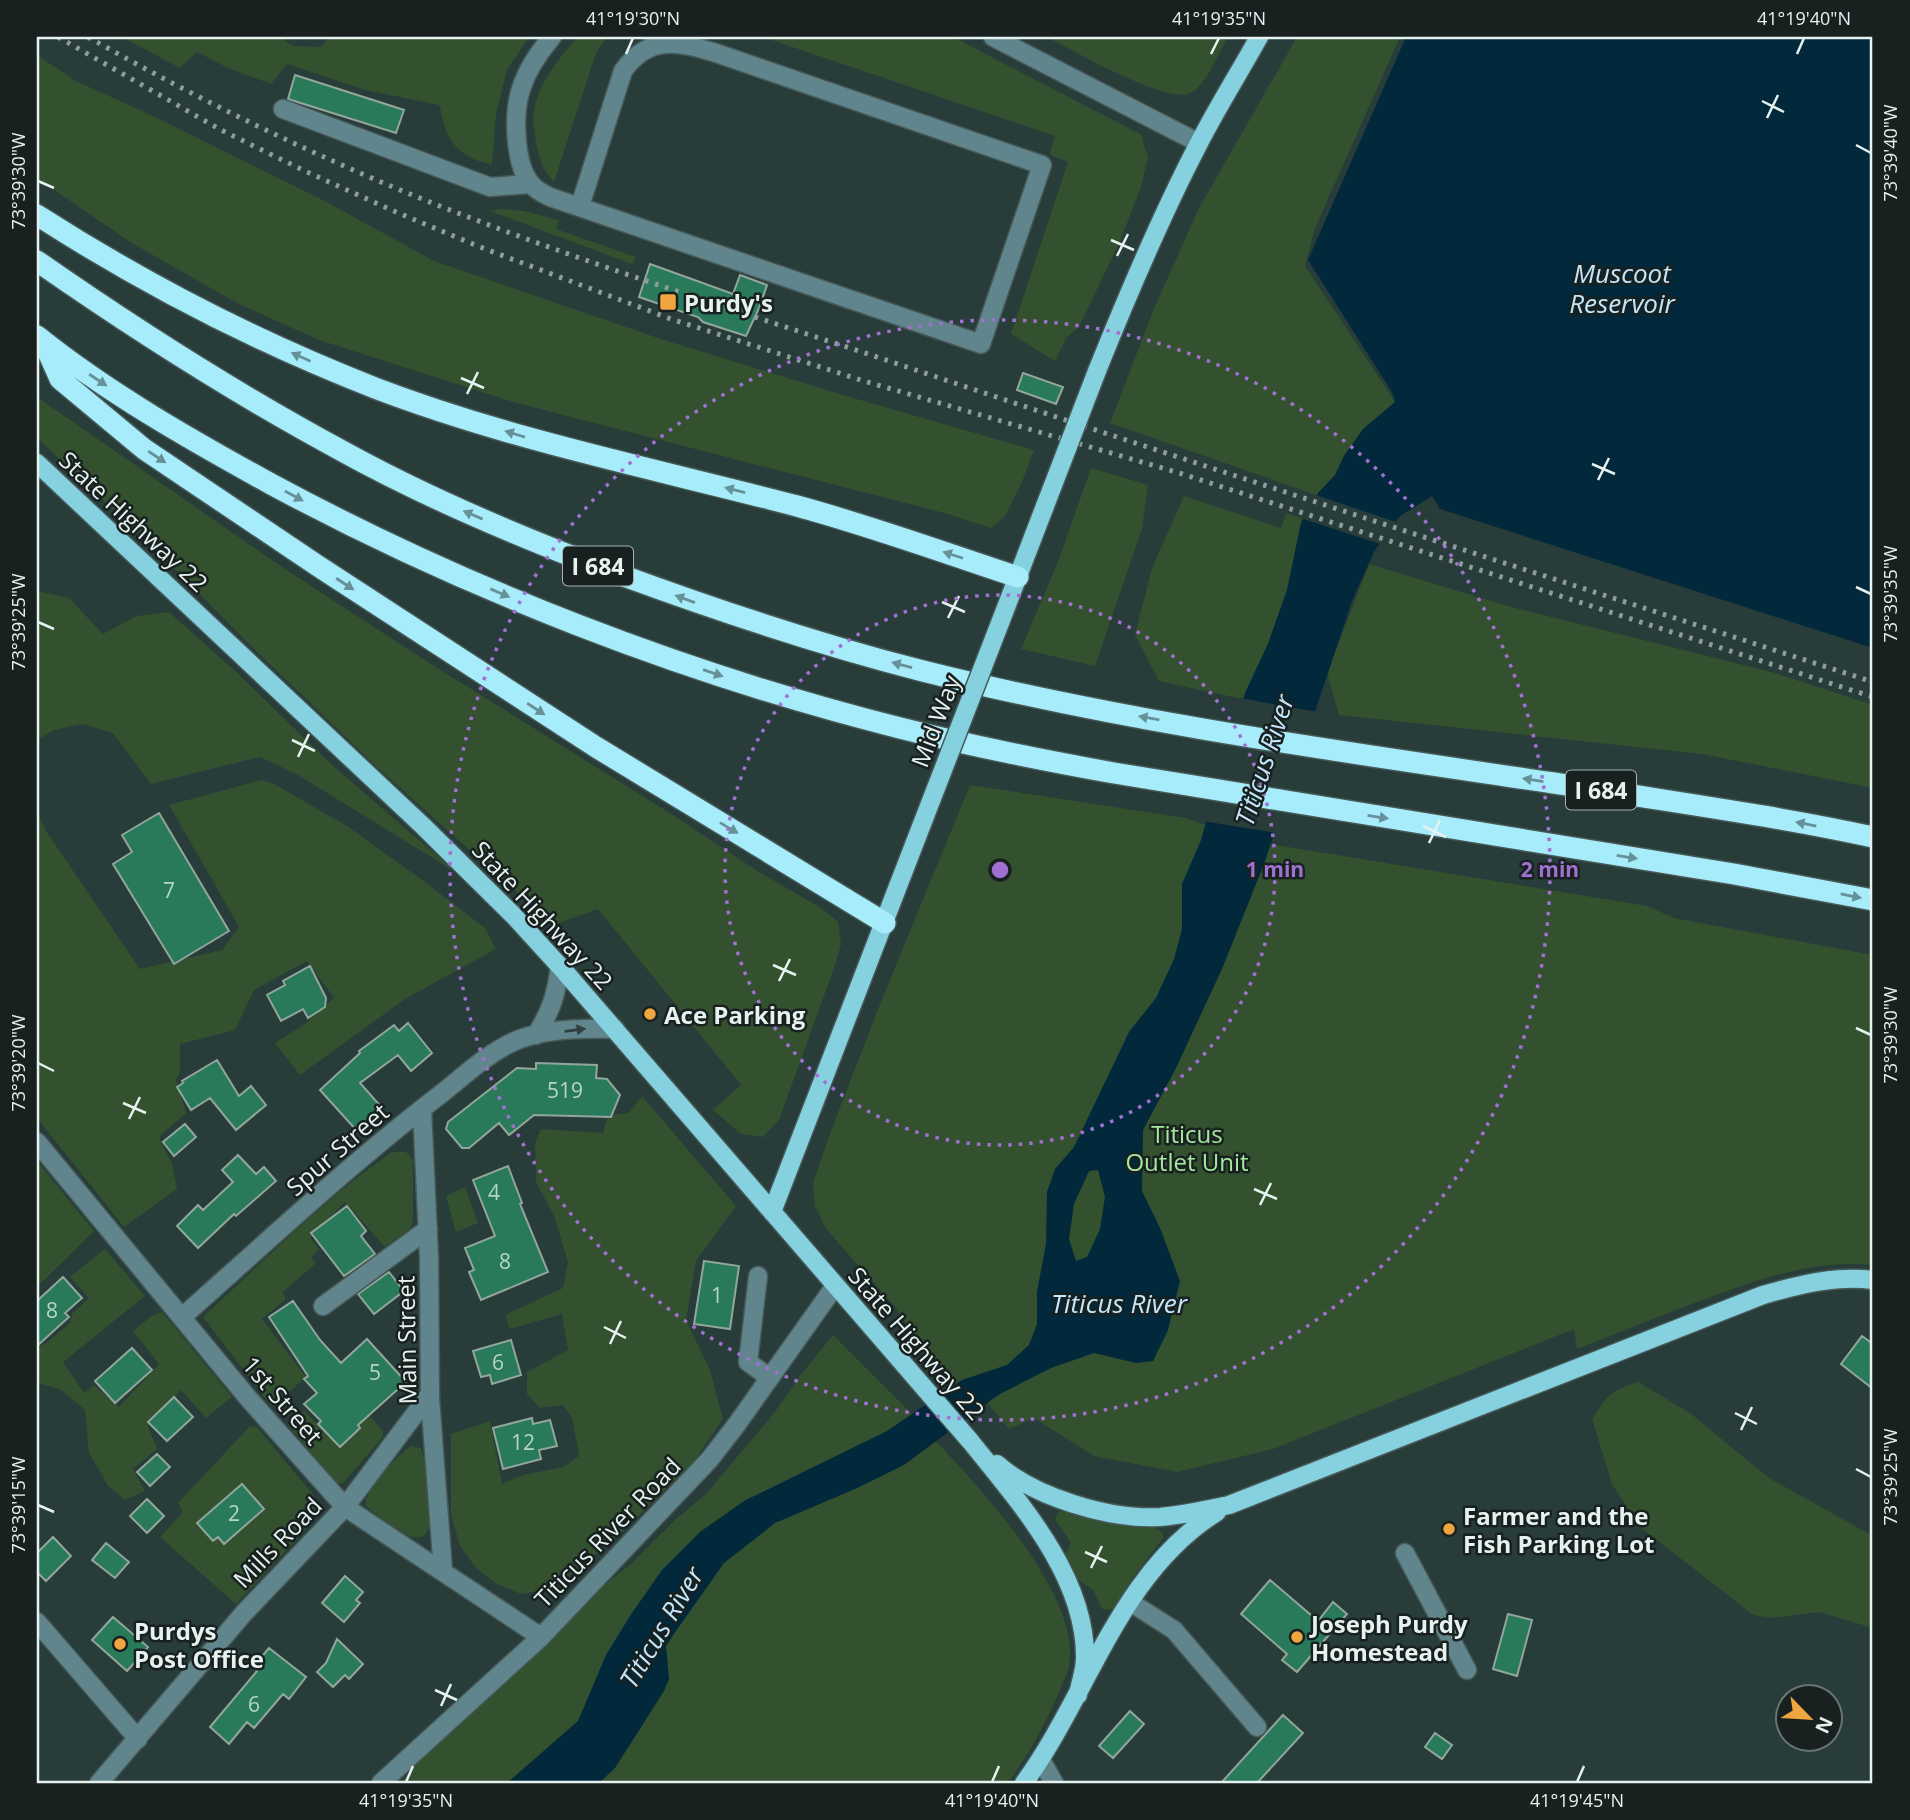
<svg xmlns="http://www.w3.org/2000/svg" width="1910" height="1820" font-family="'Open Sans',sans-serif">
  <style>
    .green { fill: #33502f }
    .water { fill: #01283b; fill-rule: evenodd }
    .pier { fill: #283c3a }
    .building { fill: #29795b; stroke: #92a69c; stroke-width: 2 }
    .lines { fill: none; stroke-linecap: round; stroke-linejoin: round }
    .minor-casing { stroke: #465957; stroke-width: 21 }
    .major-casing { stroke: #465957; stroke-width: 21 }
    .highway-casing { stroke: #465957; stroke-width: 24 }
    .minor { stroke: #61858c; stroke-width: 18 }
    .major { stroke: #86d1e0; stroke-width: 18 }
    .highway { stroke: #a6ecfb; stroke-width: 21 }
    .rail { stroke: #8e9e9c; stroke-width: 5; stroke-dasharray: 3.5 7; stroke-linecap: butt }
    .major-bridge-casing { stroke: #465957; stroke-width: 21; stroke-linecap: butt }
    .major-bridge { stroke: #86d1e0; stroke-width: 18 }
    .oneway { fill: #669198 }
    .oneway2 { fill: #2e3f40 }
    .ticks { fill: none; stroke: #e6f2f0; stroke-width: 2.5 }
    .ring { fill: none; stroke: #a071d0; stroke-width: 3.5; stroke-dasharray: 3.5 7 }
    .poi-dot { fill: #f0a63f; stroke: #182120; stroke-width: 2.5 }
    .labels { text-anchor: middle; dominant-baseline: central; stroke-width: 5; stroke-linejoin: round; paint-order: stroke }
    .number-label { font-size: 21px; fill: #b7d4cb }
    .shield { fill: #182120; stroke: #a8b3b2; stroke-width: 2 }
    .shield-label { font-size: 23px; font-weight: bold; fill: #e6f2f0 }
    .poi-label { font-size: 24px; font-weight: bold; fill: #e6f2f0; stroke: #182120; text-anchor: start }
    .street-label { font-size: 24px; fill: #e6f2f0; stroke: #182120 }
    .park-label { font-size: 24px; fill: #a6e89d; stroke: #182120 }
    .water-label { font-size: 26px; font-style: italic; fill: #c2e6fc; stroke: #182120 }
    .centre { fill: #a071d0; stroke: #182120; stroke-width: 3.5 }
    .ring-label { font-size: 21px; text-anchor: middle; font-weight: bold; fill: #a071d0; stroke: #182120; stroke-width: 5; stroke-linejoin: round; paint-order: stroke }
    .neatline { fill: none; stroke: #e6f2f0; stroke-width: 2.5 }
    .ticks-label { font-size: 18px; text-anchor: middle; fill: #e6f2f0 }
  </style>
  <rect width="100%" height="100%" fill="#283c3a"/>
  <path class="green" d="M122,37H280L293,46L321,47L329,37H529L507,70L496,114L492,164C473,162 455,151 447,133C443,124 442,113 439,105L365,90L287,64L271,84L228,68L197,52L180,68Z
    M578,37H607L599,48L594,59L554,182C543,171 539,158 536,143C535,133 532,121 534,111C538,84 560,56 578,37Z
    M763,37H953L1142,135L1144,146L1148,157L1141,187L1120,241L1079,327L1067,337L1055,361L1011,334L1068,162L1052,156L1050,153L1055,136Z
    M1047,37H1228C1219,52 1205,89 1188,94C1161,101 1074,51 1047,37Z
    M1297,37H1400L1315,228L1305,266L1395,402L1363,430L1344,456L1335,475L1316,495L1110,423L1153,311L1198,210Z
    M37,55L76,81L153,116L321,199L434,261L661,339L843,395L1034,450L1020,487L1005,516L991,528L948,514L513,402L319,340L237,303L130,242L37,178Z
    M502,209L524,211L559,220L556,229L636,257L632,264L490,211Z
    M37,397L285,569L431,664L673,815L759,872L818,906L838,922L841,945L833,971L779,1120L763,1137L741,1134L713,1110L741,1085L598,909L553,925L378,768L251,646L149,543L37,438Z
    M1091,468L1148,485L1142,529L1095,666L1021,649L1059,559Z
    M1184,496L1281,528L1286,513L1302,518L1287,590L1268,644L1242,699L1159,681L1135,635L1152,568Z
    M1369,564L1511,607L1775,673L1873,705V788L1702,754L1339,715L1327,673Z
    M37,591L69,598L103,634L137,616L169,612L233,669L330,763L457,873L298,775L260,757L151,784L113,733L83,724L54,730L37,740Z
    M262,780L274,784L347,826L421,879L485,928L496,949L405,999L300,1075L275,1043L305,1024L334,998L307,961L254,990L235,1030L180,1044V1072L176,1080L186,1113L159,1137L172,1164L177,1189L124,1227L37,1118V812L46,831L140,969L222,950L239,927L169,805Z
    M970,785L1186,818L1205,825L1203,833L1647,906L1674,918L1873,955V1265C1811,1259 1749,1282 1692,1304C1653,1319 1615,1334 1577,1349L1574,1329L1273,1449L1177,1472L1094,1456L1034,1418L1009,1429L968,1379L950,1389L940,1377L896,1308L827,1230L815,1207L813,1183L829,1136L882,999Z
    M642,1096L736,1206L696,1261L686,1320L710,1370L723,1419L694,1461L622,1532L553,1589L521,1594L497,1584L476,1568L460,1546L451,1515V1434L490,1421L502,1484L523,1475L563,1467L579,1456L572,1417L562,1405L540,1408L527,1394V1372L568,1350L562,1314L510,1329L505,1315L563,1288L568,1262L554,1215L536,1183L535,1143L541,1129L603,1133L608,1115L629,1113Z
    M392,1152H406L413,1160V1221L410,1229L385,1247L345,1202L310,1237L319,1249L311,1258L316,1263L283,1292L286,1299L262,1319L306,1377L272,1407L203,1317C265,1260 323,1200 392,1152Z
    M37,1161L94,1231L37,1287Z
    M465,1187L478,1223L456,1232L446,1196Z
    M105,1249L145,1296L63,1362L84,1393L94,1385L119,1407L159,1364L133,1331L153,1315L162,1312L232,1397L206,1418L181,1390L148,1426L157,1449L133,1469L145,1491L125,1500L108,1486L89,1453L85,1410L60,1389L37,1383V1347L45,1344L70,1323L72,1314L89,1298L70,1277Z
    M833,1335L912,1414L903,1421L926,1448L936,1441C981,1490 1086,1599 1068,1670C1066,1677 1062,1684 1060,1690C1046,1723 1029,1754 1008,1783H400L449,1728L563,1625L597,1591L633,1562L675,1520L705,1495L775,1412L803,1372Z
    M1638,1382L1690,1413L1769,1478L1873,1536V1628L1819,1612L1773,1618L1753,1615L1639,1526L1612,1484L1592,1419C1607,1396 1611,1390 1638,1382Z
    M344,1388L383,1431V1437L343,1483H336L288,1425L304,1410L330,1438H348Z
    M250,1426L257,1427L314,1496L317,1504L314,1518L297,1539L236,1604L160,1537L183,1512L178,1503Z
    M411,1446L421,1448L426,1467L430,1523C428,1529 427,1535 421,1537C409,1542 376,1514 366,1506C363,1489 397,1456 411,1446Z
    M1063,1511C1093,1522 1123,1527 1155,1528L1161,1531L1164,1537L1134,1576L1114,1608L1110,1610L1102,1609L1093,1590L1059,1566L1071,1543L1055,1519L1058,1512Z"/>
  <path class="water" d="M1406,37H1873V648L1440,509L1432,496L1400,516L1375,550L1352,601L1264,864L1222,969L1176,1068L1143,1130L1142,1191L1160,1228L1180,1281L1168,1330L1153,1361L1136,1363L1094,1353L1051,1368L998,1395L904,1465L855,1489L775,1523L724,1563L678,1628L666,1646L669,1679L664,1691L615,1768L599,1783H507L578,1721L606,1655L630,1616L662,1570L700,1532L744,1501L887,1431L962,1380L1007,1365L1029,1345L1037,1324V1292L1046,1244L1047,1192L1055,1169L1074,1147L1129,1032L1156,998L1174,959L1182,929V884L1201,840L1246,691L1268,644L1287,590L1301,523L1319,492L1335,475L1344,456L1363,429L1395,402L1392,392L1308,260ZM1098,1170L1105,1197L1100,1229L1087,1257L1076,1261L1069,1239L1074,1204L1089,1171Z"/>
  <path class="pier" d="M1313,495H1316L1399,523L1383,545L1300,518Z
    M1240,698L1318,712L1277,833L1202,821Z"/>
  <path class="building" d="M295,75L404,110L396,133L288,99Z
    M650,264L733,294L740,275L767,285L760,306L746,336L703,322L698,317L639,297Z
    M1023,373L1063,387L1056,404L1017,390Z
    M159,813L229,931L174,964L113,864L132,852L122,835Z
    M310,966L326,998L325,1007L308,1018L303,1009L281,1021L267,995L285,985L283,981Z
    M408,1023L432,1053L411,1071L398,1055L360,1083L383,1109L358,1132L320,1090L360,1053L359,1051L394,1025L399,1031Z
    M217,1060L239,1096L251,1086L266,1105L236,1130L210,1098L191,1110L177,1087L183,1083L182,1081Z
    M536,1063L597,1065L596,1078L607,1079L620,1095L611,1117L534,1115L509,1135L499,1123L469,1148H462L446,1129L448,1122L517,1068L536,1069Z
    M185,1124L196,1137L174,1156L163,1142Z
    M238,1155L256,1174L264,1167L276,1181L236,1216L234,1214L198,1248L177,1226L198,1205L203,1210L233,1182L222,1170Z
    M508,1166L522,1203L520,1204L548,1272L481,1300L469,1272L474,1270L465,1248L495,1236L473,1180Z
    M347,1206L366,1231L361,1236L375,1254L344,1276L311,1233Z
    M704,1261L739,1266L730,1329L694,1324Z
    M389,1272L404,1291L374,1314L358,1294Z
    M63,1277L82,1298L65,1313L69,1317L37,1346V1301Z
    M293,1301L320,1340L341,1363L367,1339L406,1382L358,1425L360,1428L340,1447L318,1424L321,1421L304,1404L317,1393L304,1379L308,1376L269,1317Z
    M1862,1336L1873,1344V1389L1841,1364Z
    M511,1340L521,1375L492,1384L490,1375L481,1377L473,1351Z
    M132,1348L152,1370L115,1403L95,1381Z
    M174,1397L193,1417L167,1441L148,1422Z
    M532,1418L533,1424L550,1420L557,1446L539,1450L541,1459L503,1469L493,1428Z
    M157,1454L170,1467L150,1486L137,1472Z
    M242,1484L264,1509L224,1544L218,1537L213,1541L197,1523Z
    M147,1499L164,1516L147,1533L130,1516Z
    M53,1537L71,1556L46,1581L37,1572V1553Z
    M106,1543L129,1562L115,1578L92,1560Z
    M345,1576L363,1592L356,1600L360,1603L344,1622L322,1603Z
    M1270,1580L1318,1621L1333,1602L1347,1614L1297,1672L1282,1660L1287,1654L1241,1614Z
    M1508,1614L1532,1620L1517,1676L1493,1669Z
    M113,1617L148,1647L127,1671L92,1640Z
    M337,1639L363,1664L349,1679L345,1675L333,1687L317,1672L326,1663Z
    M269,1648L306,1677L289,1699L283,1694L254,1728L247,1722L229,1744L210,1727L257,1671L253,1667Z
    M1130,1711L1144,1724L1113,1758L1099,1746Z
    M1283,1715L1303,1733L1257,1783H1221Z
    M1435,1733L1452,1745L1442,1759L1425,1747Z"/>
  <g class="lines">
    <g class="minor-casing">
      <path id="minor" d="M552,37C539,52 527,70 521,89C513,113 514,166 532,185C537,191 544,194 550,197L981,344L1042,165L716,53C679,42 649,34 623,71L580,206
        M993,37L1199,143
        M283,109L490,187L530,184
        M536,1035C552,1009 556,995 560,966
        M422,1109L429,1258L430,1398L443,1571
        M37,1142L248,1398L345,1507L541,1637
        M758,1276L748,1362L770,1378
        M323,1306L428,1229
        M182,1317C267,1242 351,1163 441,1094C465,1075 491,1050 520,1039C546,1029 587,1028 615,1029
        M1405,1553L1467,1670
        M1130,1602L1174,1630L1257,1727
        M37,1622L138,1739
        M1041,1760L1054,1783
        M99,1783L244,1613L345,1507L430,1394
        M381,1783L541,1637L710,1459L737,1424L835,1286"/>
    </g>
    <g class="major-casing">
      <path id="major" d="M1097,371C1128,294 1160,218 1198,145C1217,108 1239,73 1259,37
        M37,463L423,826L513,915L565,972L971,1442C1019,1502 1086,1576 1085,1658C1085,1670 1080,1683 1078,1695
        M1000,623L1045,506
        M772,1212L917,837
        M997,1464C1034,1497 1110,1520 1160,1517C1184,1515 1206,1510 1229,1505L1763,1295C1798,1285 1836,1275 1873,1280
        M1024,1783C1089,1694 1119,1573 1217,1512"/>
    </g>
    <g class="highway-casing">
      <path id="highway" d="M37,215C143,283 257,342 375,388C511,440 656,469 797,506C871,526 945,553 1018,577
        M37,261C136,330 238,395 344,452C433,501 527,540 621,575C719,611 818,644 919,670C1140,726 1368,755 1594,789C1687,804 1781,817 1873,837
        M37,336C108,393 191,440 271,484C466,589 685,674 900,728C971,746 1042,760 1114,773L1734,874L1873,900
        M44,343L60,379L144,449L318,566L596,747L885,923"/>
    </g>
    <use href="#minor" class="minor"/>
    <use href="#major" class="major"/>
    <use href="#highway" class="highway"/>
    <path class="rail" d="M58,37L221,130L307,172L396,212L480,247L671,319L864,381L1176,472L1873,697
      M88,37C190,95 296,147 405,192C561,256 723,306 883,359C1212,470 1543,575 1873,682"/>
    <g class="major-bridge-casing">
      <path id="major-bridge" d="M1045,506L1097,371
        M917,837L1000,623"/>
    </g>
    <use href="#major-bridge" class="major-bridge"/>
  </g>
  <defs><path id="oneway-solid" d="M-6-.8H1V-3.2L6.5 0L1 3.2V.8H-6Z" transform="scale(1.75)"/></defs>
  <g class="oneway">
    <use href="#oneway-solid" transform="translate(301 357) rotate(-156)"/>
    <use href="#oneway-solid" transform="translate(98 380) rotate(33)"/>
    <use href="#oneway-solid" transform="translate(515 434) rotate(-163)"/>
    <use href="#oneway-solid" transform="translate(157 457) rotate(34)"/>
    <use href="#oneway-solid" transform="translate(735 490) rotate(-166)"/>
    <use href="#oneway-solid" transform="translate(294 496) rotate(28)"/>
    <use href="#oneway-solid" transform="translate(473 515) rotate(-157)"/>
    <use href="#oneway-solid" transform="translate(953 555) rotate(-162)"/>
    <use href="#oneway-solid" transform="translate(345 584) rotate(33)"/>
    <use href="#oneway-solid" transform="translate(500 593) rotate(23)"/>
    <use href="#oneway-solid" transform="translate(685 599) rotate(-160)"/>
    <use href="#oneway-solid" transform="translate(902 665) rotate(-165)"/>
    <use href="#oneway-solid" transform="translate(713 673) rotate(19)"/>
    <use href="#oneway-solid" transform="translate(536 709) rotate(33)"/>
    <use href="#oneway-solid" transform="translate(1149 718) rotate(-170)"/>
    <use href="#oneway-solid" transform="translate(1533 780) rotate(-171)"/>
    <use href="#oneway-solid" transform="translate(1378 817) rotate(9)"/>
    <use href="#oneway-solid" transform="translate(1806 824) rotate(-169)"/>
    <use href="#oneway-solid" transform="translate(729 828) rotate(31)"/>
    <use href="#oneway-solid" transform="translate(1627 857) rotate(9)"/>
    <use href="#oneway-solid" transform="translate(1851 896) rotate(11)"/>
  </g>
  <use class="oneway2" href="#oneway-solid" transform="translate(575 1030) rotate(-7)"/>
  <path class="ticks" d="M626,54L633,38M1211,54L1219,38M1797,54L1804,38M1762,101L1784,112M1767,118L1778,95M1856,145L1871,153M38,181L54,188M1111,240L1134,250M1117,256L1128,234M461,378L484,388M467,394L478,372M1592,464L1615,474M1598,480L1609,458M1856,587L1871,594M942,602L965,612M948,618L959,596M38,622L54,629M292,740L315,751M298,757L309,734M1423,826L1446,837M1429,843L1440,820M773,965L796,975M779,981L790,959M1856,1028L1871,1035M38,1063L54,1071M123,1103L146,1113M129,1119L140,1097M1254,1189L1277,1199M1260,1205L1271,1183M604,1327L626,1338M610,1344L621,1321M1735,1413L1757,1424M1741,1430L1752,1407M1856,1469L1871,1477M38,1505L54,1512M1085,1552L1107,1562M1091,1568L1102,1546M435,1690L457,1700M441,1706L451,1684M406,1782L413,1766M992,1782L999,1766M1577,1782L1584,1766"/>
  <g class="ring">
    <circle cx="1000" cy="870" r="275"/>
    <circle cx="1000" cy="870" r="550"/>
  </g>
  <g class="poi-dot">
    <rect x="659" y="293" width="18" height="18" rx="3.5"/>
    <circle cx="650" cy="1014" r="7"/>
    <circle cx="1449" cy="1529" r="7"/>
    <circle cx="1297" cy="1637" r="7"/>
    <circle cx="120" cy="1644" r="7"/>
  </g>
  <g class="labels">
    <g class="number-label">
      <text x="169" y="890">7</text>
      <text x="565" y="1090">519</text>
      <text x="494" y="1192">4</text>
      <text x="505" y="1261">8</text>
      <text x="717" y="1295">1</text>
      <text x="52" y="1310">8</text>
      <text x="498" y="1362">6</text>
      <text x="375" y="1372">5</text>
      <text x="523" y="1442">12</text>
      <text x="234" y="1513">2</text>
      <text x="254" y="1704">6</text>
    </g>
    <g class="shield">
      <rect x="563" y="546.5" width="70" height="39" rx="5"/>
      <rect x="1566" y="770.5" width="70" height="39" rx="5"/>
    </g>
    <g class="shield-label">
      <text x="598" y="566">I 684</text>
      <text x="1601" y="790">I 684</text>
    </g>
    <g class="poi-label">
      <text x="684" y="302">Purdy's</text>
      <text x="664" y="1014">Ace Parking</text>
      <text x="1463" y="1515">Farmer and the<tspan x="1463" dy="28">Fish Parking Lot</tspan></text>
      <text x="1311" y="1623">Joseph Purdy<tspan x="1311" dy="28">Homestead</tspan></text>
      <text x="134" y="1630">Purdys<tspan x="134" dy="28">Post Office</tspan></text>
    </g>
    <g class="street-label">
      <text transform="translate(134 521) rotate(43)">State Highway 22</text>
      <text transform="translate(935 721) rotate(-69)">Mid Way</text>
      <text transform="translate(543 915) rotate(47)">State Highway 22</text>
      <text transform="translate(337 1149) rotate(-41)">Spur Street</text>
      <text transform="translate(406 1340) rotate(-91)">Main Street</text>
      <text transform="translate(917 1343) rotate(49)">State Highway 22</text>
      <text transform="translate(283 1400) rotate(49)">1st Street</text>
      <text transform="translate(607 1532) rotate(-46)">Titicus River Road</text>
      <text transform="translate(277 1542) rotate(-46)">Mills Road</text>
    </g>
    <g class="park-label">
      <text x="1187" y="1133">Titicus<tspan x="1187" dy="28">Outlet Unit</tspan></text>
    </g>
    <g class="water-label">
      <text x="1622" y="273">Muscoot<tspan x="1622" dy="30">Reservoir</tspan></text>
      <text transform="translate(1264 760) rotate(-72)">Titicus River</text>
      <text x="1119" y="1303">Titicus River</text>
      <text transform="translate(661 1627) rotate(-59)">Titicus River</text>
    </g>
  </g>
  <circle cx="1000" cy="870" r="10" class="centre"/>
  <g class="ring-label">
    <text x="1275" y="877">1 min</text>
    <text x="1550" y="877">2 min</text>
  </g>
  <rect width="1910" height="1820" fill="none" stroke="#182120" stroke-width="77"/>
  <g transform="translate(1809 1718) rotate(115)"><circle r="33" fill="#182120" stroke="#6a7573" stroke-width="2"/>
  <path d="M0-5L12 26L0 18L-12 26Z" fill="#f0a63f"/>
  <text y="-10" font-size="19" font-weight="bold" text-anchor="middle" fill="#e6f2f0">N</text>
  </g>
  <rect x="38" y="38" width="1833" height="1744" class="neatline"/>
  <g class="ticks-label">
    <text x="633" y="25">41°19'30"N</text>
    <text x="1219" y="25">41°19'35"N</text>
    <text x="1804" y="25">41°19'40"N</text>
    <text transform="translate(1891 153) rotate(-90)" y="6">73°39'40"W</text>
    <text transform="translate(19 181) rotate(-90)" y="6">73°39'30"W</text>
    <text transform="translate(1891 594) rotate(-90)" y="6">73°39'35"W</text>
    <text transform="translate(19 622) rotate(-90)" y="6">73°39'25"W</text>
    <text transform="translate(1891 1035) rotate(-90)" y="6">73°39'30"W</text>
    <text transform="translate(19 1063) rotate(-90)" y="6">73°39'20"W</text>
    <text transform="translate(1891 1477) rotate(-90)" y="6">73°39'25"W</text>
    <text transform="translate(19 1505) rotate(-90)" y="6">73°39'15"W</text>
    <text x="406" y="1807">41°19'35"N</text>
    <text x="992" y="1807">41°19'40"N</text>
    <text x="1577" y="1807">41°19'45"N</text>
  </g>
</svg>
